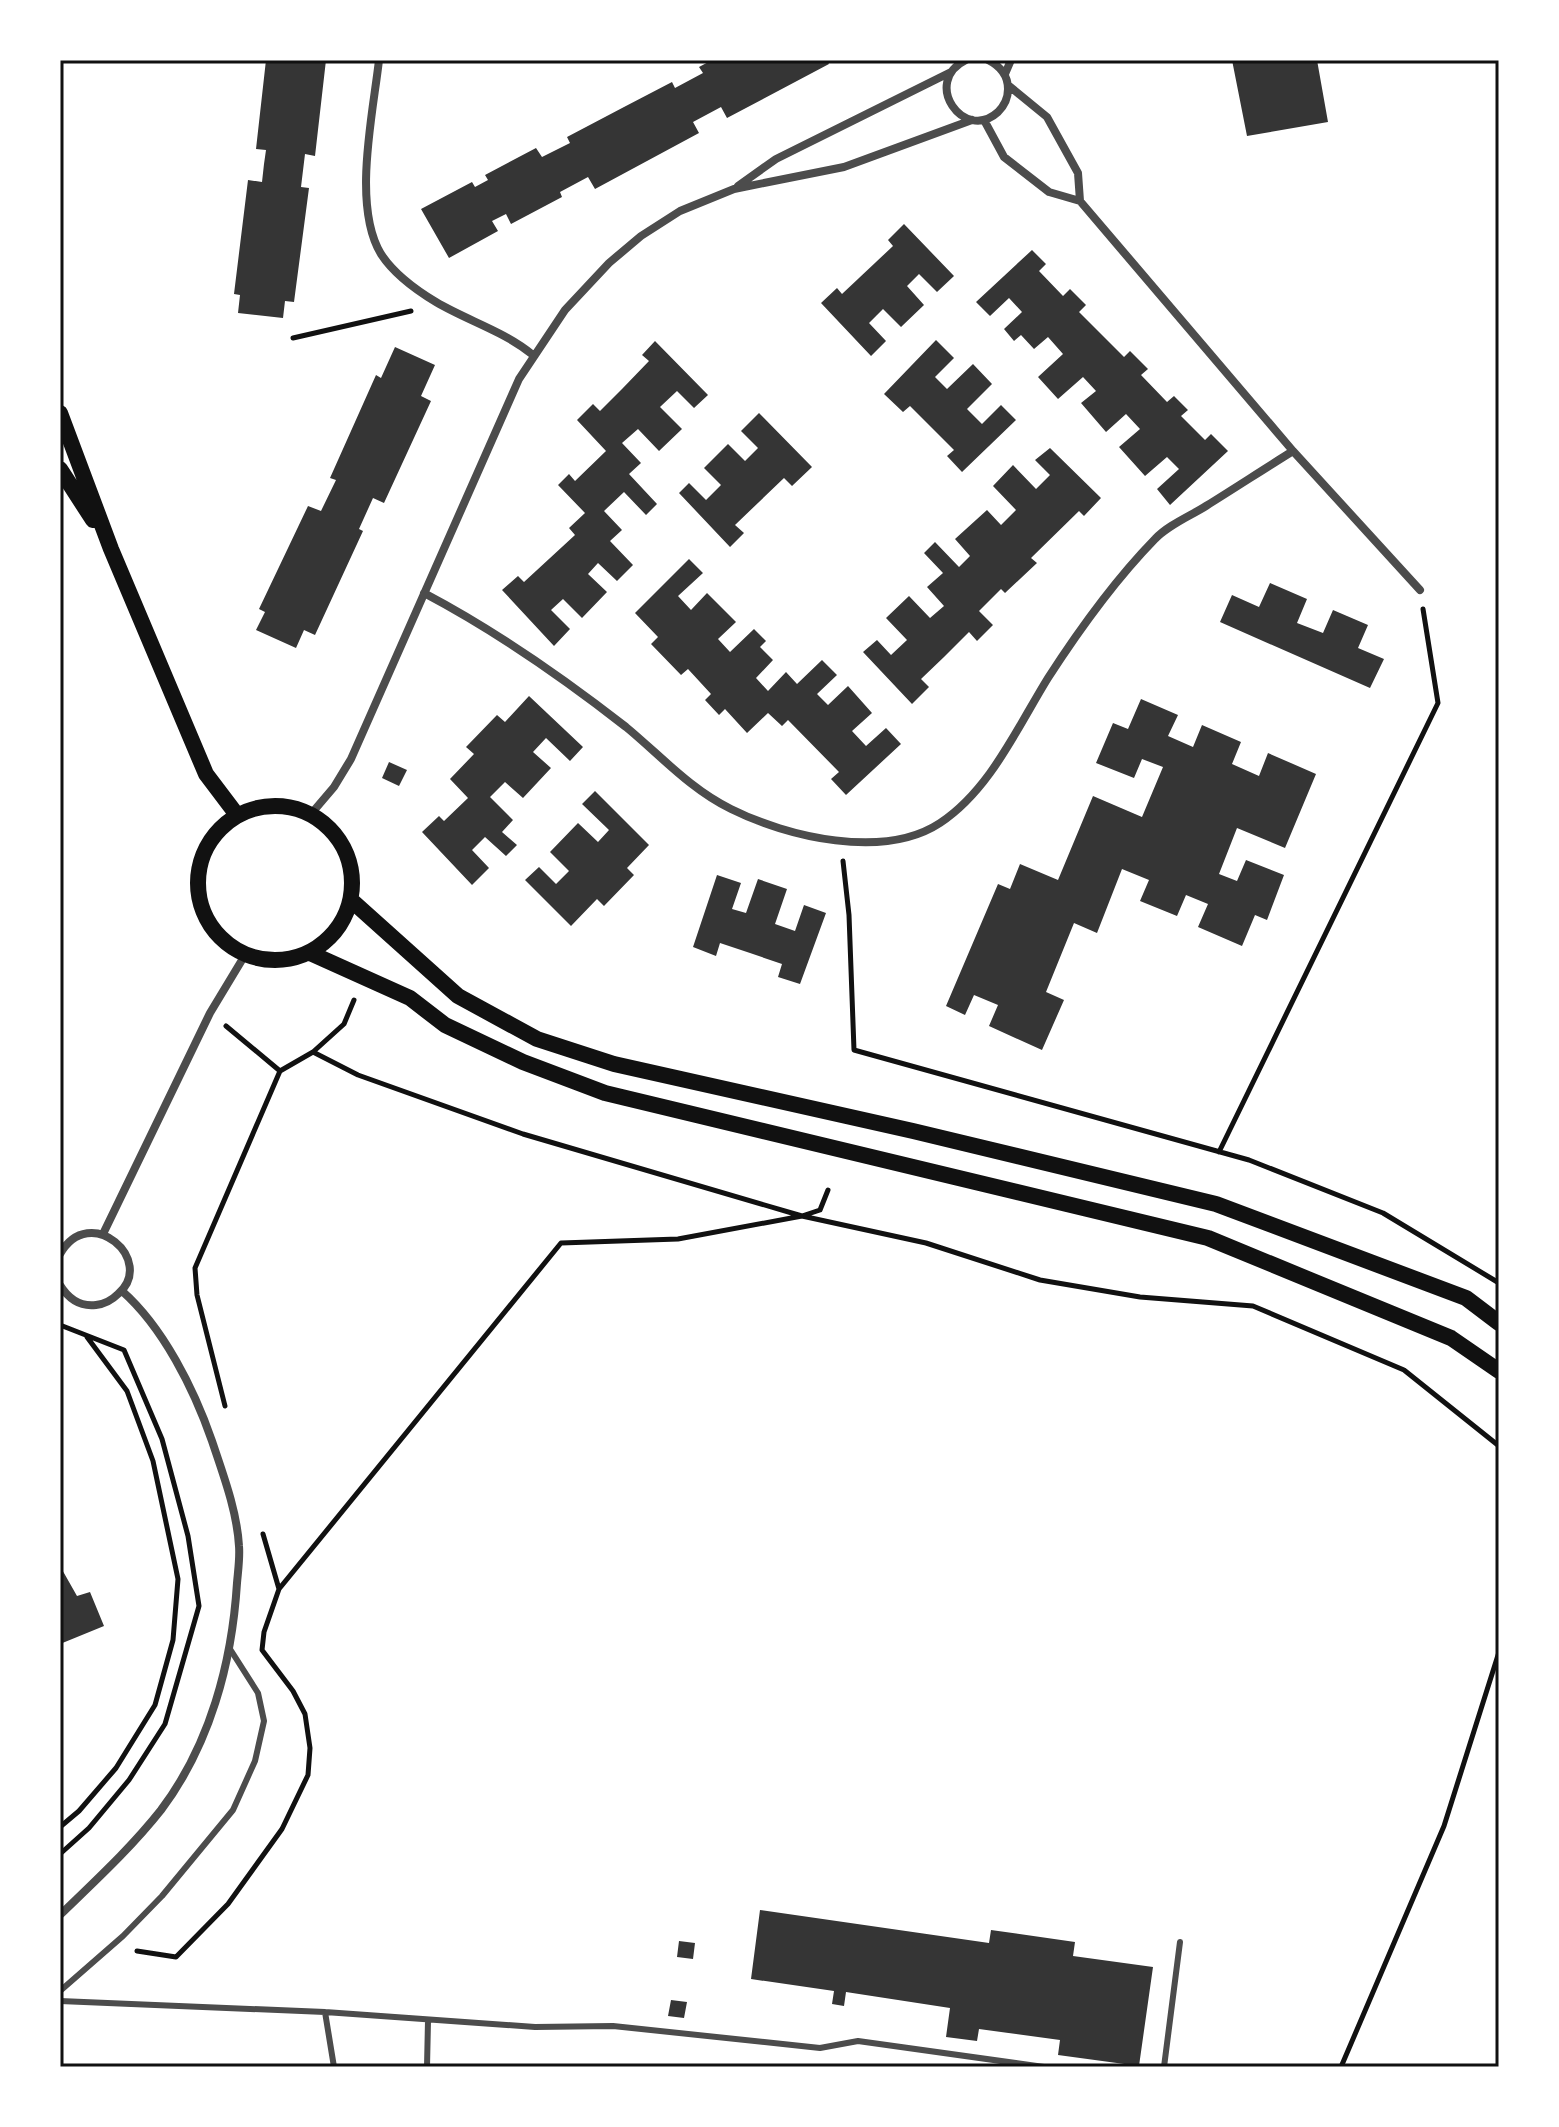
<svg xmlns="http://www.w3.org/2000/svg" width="1559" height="2127" font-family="'Source Sans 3',sans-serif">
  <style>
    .building { fill: #353535 }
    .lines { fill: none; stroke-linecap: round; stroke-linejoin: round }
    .path { stroke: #111; stroke-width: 5 }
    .service { stroke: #4c4c4c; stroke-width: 6 }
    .minor { stroke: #4c4c4c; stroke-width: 8 }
    .secondary { stroke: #111; stroke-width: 16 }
    .neatline { fill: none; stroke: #111; stroke-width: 3 }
  </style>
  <rect width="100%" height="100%" fill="#fff"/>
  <path class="building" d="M266,60H326L315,156L305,154L301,187L309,188L294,302L285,301L283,318L238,313L240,295L234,294L248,180L262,182L264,164L266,150L256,149Z
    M712,60H827L829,64L727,118L721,107L693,122L699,133L595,189L588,177L560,192L562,197L511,224L506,214L492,221L498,231L449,258L421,209L472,182L475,187L488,180L485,175L536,148L542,157L570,143L567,137L624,107L672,82L675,88L703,73L699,67Z
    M1232,60H1317L1328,122L1247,136Z
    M904,224L954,276L937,292L919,274L907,286L924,305L901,327L883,309L869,323L886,341L871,356L821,303L837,288L842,294L893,246L888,240Z
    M1032,250L1046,264L1039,271L1063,296L1070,289L1086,305L1079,312L1124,357L1130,351L1148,369L1141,375L1167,402L1174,396L1188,410L1181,416L1205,440L1211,434L1228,451L1170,505L1157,489L1179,469L1167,457L1145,476L1119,447L1140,429L1126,414L1106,432L1081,403L1096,391L1083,377L1058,399L1038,377L1063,354L1048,337L1034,349L1021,335L1014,341L1004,329L1022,312L1009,298L990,316L976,302Z
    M936,340L954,358L935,377L947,389L973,364L992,384L967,409L982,424L1001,405L1016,420L962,472L947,456L954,450L910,406L903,412L884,394Z
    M655,341L708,395L694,408L677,391L660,407L682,429L659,451L638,429L622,443L641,463L629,474L657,504L646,515L624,492L604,511L622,530L610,541L633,565L617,581L598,563L588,574L607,592L582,618L563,599L551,610L570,629L554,646L502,590L518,576L524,582L575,535L569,528L585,513L558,485L569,474L575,481L606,451L577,420L593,404L600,411L622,389L649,361L642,355Z
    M395,347L435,365L421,396L431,401L384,503L373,498L359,529L363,531L315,635L304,630L296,648L256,630L265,612L259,609L308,506L321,511L336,480L330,478L376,375L381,378Z
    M759,413L812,467L792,486L784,478L735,525L744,533L730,547L679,493L689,483L706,500L721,485L704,468L728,444L745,461L758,448L741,431Z
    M1050,448L1101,498L1084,516L1079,511L1031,558L1037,563L1005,593L1001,589L979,611L993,625L977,641L969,632L944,657L921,679L929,687L912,704L863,652L877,640L891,655L907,640L886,618L909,596L930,618L944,606L927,587L943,573L924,553L935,542L959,567L970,556L955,539L987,510L1001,525L1016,510L993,486L1013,465L1036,489L1050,475L1035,460Z
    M689,559L703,573L678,596L691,610L707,593L736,622L718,639L730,652L754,629L766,641L760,647L773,660L756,678L768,691L786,672L797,684L822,660L837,675L817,694L828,705L848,686L872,713L852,731L866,746L886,728L901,744L846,795L831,779L839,772L788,720L782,726L768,713L747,733L725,709L719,715L705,700L711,694L688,669L681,675L651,644L658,637L635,613Z
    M1270,583L1307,599L1297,623L1323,633L1333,610L1368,625L1358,648L1384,659L1370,688L1220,622L1232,595L1259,607Z
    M529,696L583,747L570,761L546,738L533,752L551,768L523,798L505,782L490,797L513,820L502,832L517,845L506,856L485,837L472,850L489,868L472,885L422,832L439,816L444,821L468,798L450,779L474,754L466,747L497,715L505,722Z
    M1141,699L1178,715L1168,736L1193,747L1202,725L1241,742L1232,764L1259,776L1268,753L1316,774L1285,848L1237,828L1219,874L1237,881L1246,860L1284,875L1267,920L1255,915L1242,946L1198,927L1208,904L1186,895L1177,916L1140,901L1149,880L1122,869L1097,933L1074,923L1046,992L1064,1000L1042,1050L989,1026L998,1005L974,995L965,1015L946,1006L998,884L1010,889L1020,864L1058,880L1093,796L1142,817L1163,767L1142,759L1134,778L1096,763L1113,723L1128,729Z
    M389,762L407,770L399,786L382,778Z
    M595,791L649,845L627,868L634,875L604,906L597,899L571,926L525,880L539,867L556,884L569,871L550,852L578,823L598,842L609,830L582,804Z
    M717,875L741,883L732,909L746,913L758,879L787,889L775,924L795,931L804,905L826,913L800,984L778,977L782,964L750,953L720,943L716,956L693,947Z
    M60,1566L77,1596L90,1592L104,1626L60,1644Z
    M760,1910L989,1943L991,1930L1075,1942L1073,1956L1153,1967L1139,2066L1058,2055L1060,2040L979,2029L977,2041L946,2037L950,2008L846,1992L844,2006L832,2004L834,1991L751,1979Z
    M679,1941L695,1943L693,1959L677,1957Z
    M671,2000L687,2002L684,2018L668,2016Z"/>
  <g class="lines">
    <path class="path" d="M293,338L411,311
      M843,861L849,915L854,1050L1249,1160L1383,1213L1499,1283
      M226,1026L280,1071
      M313,1052L358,1075L523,1134L802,1216L820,1210L828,1190
      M1219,1152L1438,703L1423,609
      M60,1325L124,1350L162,1439L188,1536L199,1606L165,1724L129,1780L89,1828L60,1854
      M225,1406L197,1295L195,1268L280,1071L313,1052L344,1024L354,1000
      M279,1589L561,1243L678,1239L802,1216L926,1243L1040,1280L1140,1297L1253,1306L1404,1370L1499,1446
      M60,1827L79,1811L116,1768L155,1705L173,1640L178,1579L153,1461L127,1391L87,1337
      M137,1951L176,1957L228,1904L282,1829L308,1775L310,1748L305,1714L293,1691L262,1650L264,1632L279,1589L263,1534
      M1341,2067L1444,1826L1499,1652"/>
    <path class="service" d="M60,1991L123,1936L162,1896L233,1810L255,1761L264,1721L258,1693L230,1649
      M60,2001L325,2012L535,2027L613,2026L820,2048L858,2041L1044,2067
      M325,2012L334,2067
      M427,2067L428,2021
      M1164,2067L1180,1942"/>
    <path class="minor" d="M379,60C373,114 352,206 381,254C394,274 416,290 436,302C468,321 504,331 533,355
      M966,60C921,82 964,143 998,112C1004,106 1008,98 1008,89C1008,75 1000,66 988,60
      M1005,74L1011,60
      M1008,85L1047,117L1078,173L1080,201
      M984,120L1004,157L1049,192L1080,201L1293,451L1420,590
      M738,186L776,159L951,72
      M424,593C496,631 562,677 626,727C660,755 690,789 731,809C787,837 884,860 940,823C990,790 1017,728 1048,678C1079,630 1115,580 1155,539C1168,525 1190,516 1206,506C1235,488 1264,469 1293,451
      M311,814L334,787L351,759L519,379L565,310L609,263L641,236L680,211L734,189L844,167L972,120
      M103,1234L210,1013L245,955
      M60,1254C90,1201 157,1261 118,1294C112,1300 105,1304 96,1305C80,1307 68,1298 60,1285
      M60,1915C95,1881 131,1848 161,1810C210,1745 232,1663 237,1583C238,1571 240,1558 239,1546C237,1511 223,1474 212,1441C194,1389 163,1327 122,1291"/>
    <path class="secondary" d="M60,413L111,549L206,774L237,815
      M60,469L93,520
      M198 883a77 77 0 1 1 154 0a77 77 0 1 1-154 0Z
      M351,900L458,996L537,1039L614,1064L913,1131L1216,1204L1466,1298L1499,1323
      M310,953L410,998L445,1025L523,1062L605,1093L1208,1238L1451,1338L1499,1371"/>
  </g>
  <rect width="1559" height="2127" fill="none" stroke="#ffffff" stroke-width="124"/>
  <rect x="62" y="62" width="1435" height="2003" class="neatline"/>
</svg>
